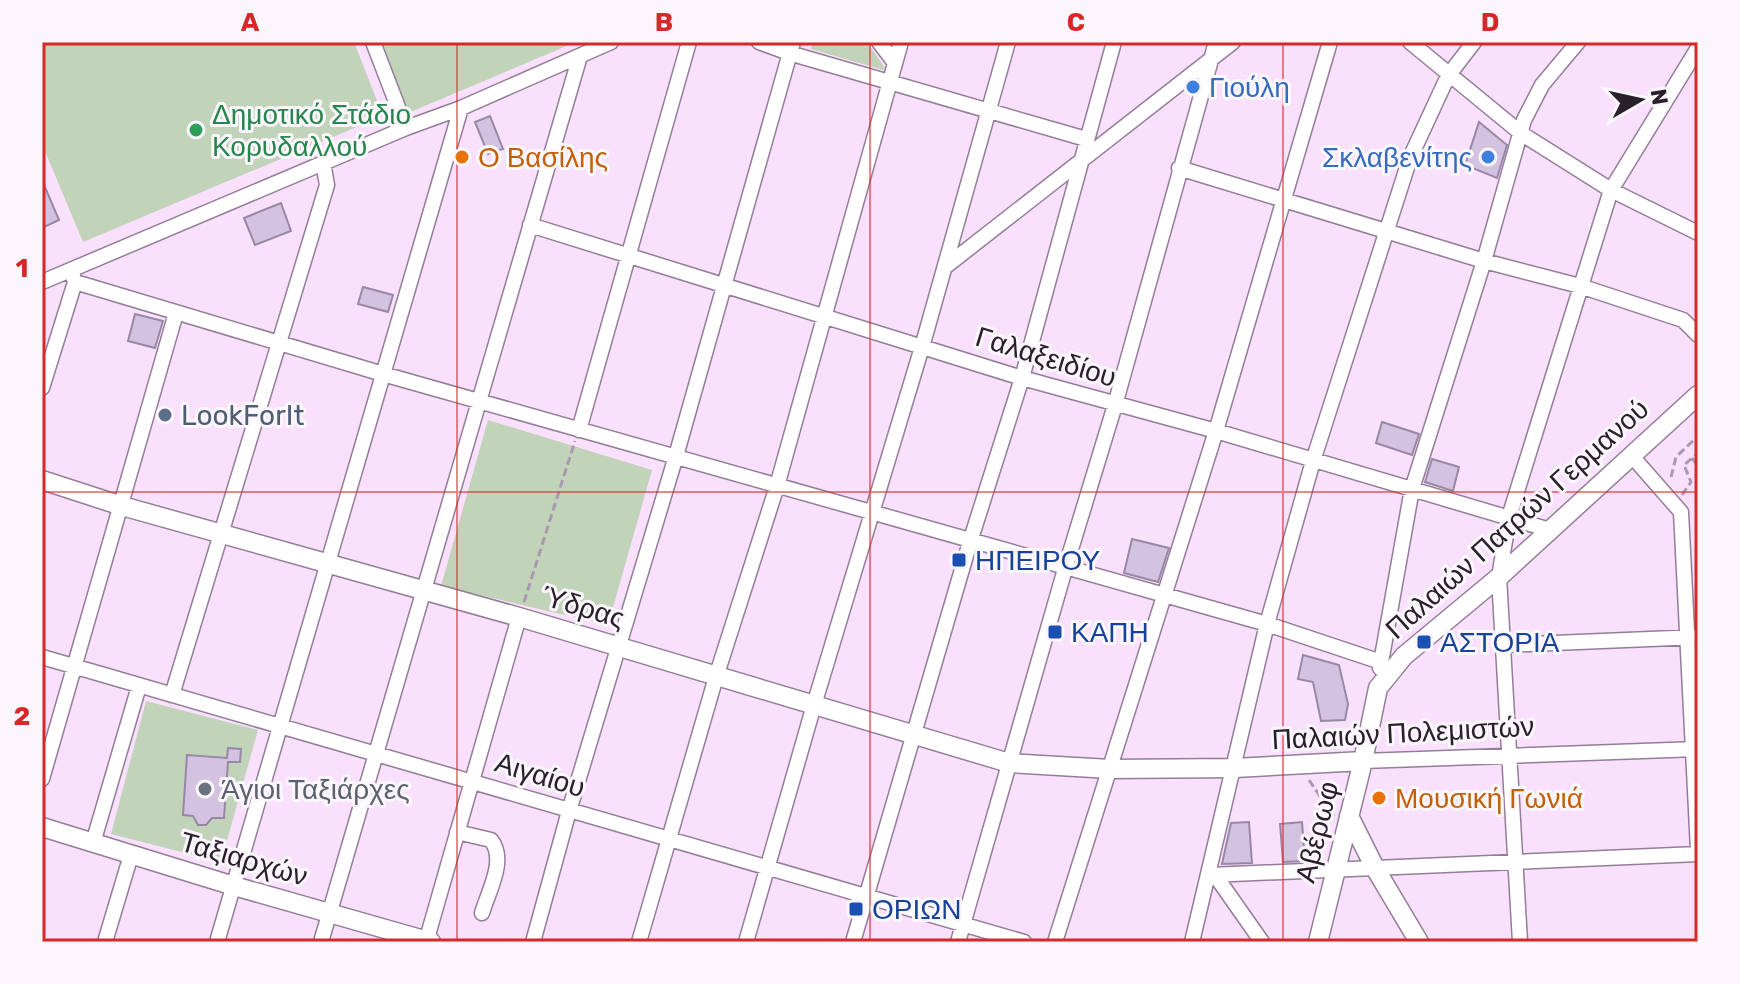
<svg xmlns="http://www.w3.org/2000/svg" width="1740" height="984" font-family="Rubik,sans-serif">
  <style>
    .green { fill: #c1d3b9 }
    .building { fill: #d3c3e0; stroke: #9888a5; stroke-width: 2 }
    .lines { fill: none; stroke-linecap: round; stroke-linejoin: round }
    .street-casing { stroke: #937d97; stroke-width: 17 }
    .secondary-casing { stroke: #937d97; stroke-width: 21 }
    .path { stroke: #ab99af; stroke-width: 3; stroke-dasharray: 8 4; stroke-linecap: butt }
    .street { stroke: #fff; stroke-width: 14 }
    .secondary { stroke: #fff; stroke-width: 18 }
    .grid { fill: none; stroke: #d62828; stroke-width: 2; stroke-opacity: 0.55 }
    .shop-dot { fill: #3f7fe0; stroke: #fbf6fc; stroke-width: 3 }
    .leisure-dot { fill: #2e9e5b; stroke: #fbf6fc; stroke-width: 3 }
    .food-dot { fill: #e8710a; stroke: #fbf6fc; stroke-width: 3 }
    .service-dot { fill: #5c6f8a; stroke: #fbf6fc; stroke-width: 3 }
    .transit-dot { fill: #1a4fb4; stroke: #fbf6fc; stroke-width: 3 }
    .worship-dot { fill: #6b7280; stroke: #fbf6fc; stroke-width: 3 }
    .labels { text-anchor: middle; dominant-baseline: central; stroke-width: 6; stroke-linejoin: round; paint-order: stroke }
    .shop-label { font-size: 28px; fill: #366cbe; stroke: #fbf6fc; text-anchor: start }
    .leisure-label { font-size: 28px; fill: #27864d; stroke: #fbf6fc; text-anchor: start }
    .food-label { font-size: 28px; fill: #c56008; stroke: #fbf6fc; text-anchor: start }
    .street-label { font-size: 28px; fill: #28202a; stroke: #fbf6fc }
    .service-label { font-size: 28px; fill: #4e5e75; stroke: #fbf6fc; text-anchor: start }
    .transit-label { font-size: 28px; fill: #164399; stroke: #fbf6fc; text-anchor: start }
    .worship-label { font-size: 28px; fill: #5b616d; stroke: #fbf6fc; text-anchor: start }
    .neatline { fill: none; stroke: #d62828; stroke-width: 3 }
    .grid-label { font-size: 26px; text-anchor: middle; font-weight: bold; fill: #d62828 }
  </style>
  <rect width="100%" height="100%" fill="#f9e1fe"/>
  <path class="green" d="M42,42H354L383,116L83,242L42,144Z
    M381,42H576L408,113Z
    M813,42H867L885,68L883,70L811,49Z
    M488,420L652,470L608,625L441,586Z
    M146,701L258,730L221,862L111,834Z"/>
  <path class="building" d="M490,116L503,149L488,154L475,122Z
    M1479,122L1507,145L1497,178L1465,165Z
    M42,180L59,220L42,228Z
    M281,203L291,231L255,245L244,218Z
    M363,287L393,295L388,312L358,304Z
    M135,314L163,321L155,348L128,341Z
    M1382,422L1419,434L1412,455L1376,443Z
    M1432,459L1459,467L1453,491L1425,482Z
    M1132,539L1169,548L1158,582L1124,573Z
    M1303,655L1339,665L1348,704L1345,720L1321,721L1313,682L1298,679Z
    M228,748L241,749L240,762H228L224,818H212L206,825H198L193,816L183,815L187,755L227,758Z
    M1249,822L1252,863L1222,864L1231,823Z
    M1302,822L1305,861L1283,862L1280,824Z"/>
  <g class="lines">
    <g class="street-casing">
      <path id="street" d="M373,42L406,128
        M759,42L789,53L1086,139
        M879,42L895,63
        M1410,42L1522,134L1611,190L1698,233
        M1179,168L1484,261L1580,286L1683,320L1698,335
        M530,225L1022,378L1216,431L1550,530
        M945,267L1233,42
        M42,282L406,128L461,108L611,42
        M75,282L383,374L1267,624L1381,662
        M42,388L75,282L72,273
        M579,430L689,42
        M1631,455L1681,512L1698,850
        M1503,645L1698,637
        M42,657L1024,942
        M1380,668L1412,489L1484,261L1524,120L1542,85L1578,42
        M172,695L327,185L323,162
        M1363,761L1698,749
        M42,779L176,313
        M457,832L491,840C507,860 488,892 482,913
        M93,843L139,686
        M1210,875L1698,854
        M1215,875L1262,942
        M105,942L131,855
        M217,942L461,108
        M321,942L580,56
        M426,942L519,617
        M533,942L569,811L676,456L793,42
        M639,942L716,677L777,486L901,42
        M746,942L814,705L922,347L1008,42
        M853,942L970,542L1022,378L1114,42
        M958,942L1065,569L1115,405L1216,42
        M1055,942L1216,431L1330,42
        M1192,942L1267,624L1313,461L1410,158L1448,76L1474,42
        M1520,942L1499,577L1509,517L1611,190L1698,48"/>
    </g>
    <g class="secondary-casing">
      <path id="secondary" d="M42,480L122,506L519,617L1009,763L1110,769L1235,768L1363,761
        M1349,816L1375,868L1419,942
        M42,827L234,886L431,942
        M1318,942L1363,761L1378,688L1404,656L1499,577L1698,395"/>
    </g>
    <path class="path" d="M1692,458L1698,466
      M1671,477L1676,457L1698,436
      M1682,495L1691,482L1684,465L1698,453
      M524,602L575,441
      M1309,780L1334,817"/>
    <use href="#street" class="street"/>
    <use href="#secondary" class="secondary"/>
  </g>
  <path class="grid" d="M457,42V942M870,42V942M1283,42V942M42,492H1698"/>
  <g class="shop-dot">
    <circle cx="1193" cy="87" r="8"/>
    <circle cx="1488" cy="157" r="8"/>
  </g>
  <circle class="leisure-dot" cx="196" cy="130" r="8"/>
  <g class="food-dot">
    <circle cx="462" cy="157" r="8"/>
    <circle cx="1379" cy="798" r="8"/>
  </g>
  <circle class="service-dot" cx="165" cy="415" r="8"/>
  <g class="transit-dot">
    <rect x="951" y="552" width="16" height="16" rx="4"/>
    <rect x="1047" y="624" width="16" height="16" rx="4"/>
    <rect x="1416" y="634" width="16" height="16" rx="4"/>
    <rect x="848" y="901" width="16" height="16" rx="4"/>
  </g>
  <circle class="worship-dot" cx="205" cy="789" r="8"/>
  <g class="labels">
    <g class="shop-label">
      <text x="1209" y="87">Γιούλη</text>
      <text x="1472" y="157" text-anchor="end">Σκλαβενίτης</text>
    </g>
    <g class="leisure-label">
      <text x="212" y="114">Δημοτικό Στάδιο<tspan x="212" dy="32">Κορυδαλλού</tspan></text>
    </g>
    <g class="food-label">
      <text x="478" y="157">Ο Βασίλης</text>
      <text x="1395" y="798">Μουσική Γωνιά</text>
    </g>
    <g class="street-label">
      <text transform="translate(1046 357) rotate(17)">Γαλαξειδίου</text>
      <text transform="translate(1517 519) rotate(-42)">Παλαιών Πατρών Γερμανού</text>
      <text transform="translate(583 607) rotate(17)">Ύδρας</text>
      <text transform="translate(1403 733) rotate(-3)">Παλαιών Πολεμιστών</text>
      <text transform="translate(540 775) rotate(17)">Αιγαίου</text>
      <text transform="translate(1317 832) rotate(-76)">Αβέρωφ</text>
      <text transform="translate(244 859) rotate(16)">Ταξιαρχών</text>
    </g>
    <g class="service-label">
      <text x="181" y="415">LookForIt</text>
    </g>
    <g class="transit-label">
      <text x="975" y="560">ΗΠΕΙΡΟΥ</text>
      <text x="1071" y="632">ΚΑΠΗ</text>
      <text x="1440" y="642">ΑΣΤΟΡΙΑ</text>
      <text x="872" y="909">ΟΡΙΩΝ</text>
    </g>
    <g class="worship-label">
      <text x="221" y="789">Άγιοι Ταξιάρχες</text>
    </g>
  </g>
  <rect width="1740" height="984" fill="none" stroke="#fbf6fc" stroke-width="88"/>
  <g transform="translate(1640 100) rotate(81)" stroke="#fbf6fc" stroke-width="6" paint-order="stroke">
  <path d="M0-6L14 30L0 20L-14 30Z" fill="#28202a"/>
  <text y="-12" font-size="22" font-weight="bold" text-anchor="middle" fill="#28202a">N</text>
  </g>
  <rect x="44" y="44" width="1652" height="896" class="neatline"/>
  <g class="grid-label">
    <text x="250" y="31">A</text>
    <text x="664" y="31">B</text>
    <text x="1076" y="31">C</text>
    <text x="1490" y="31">D</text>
    <text x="22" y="277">1</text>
    <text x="22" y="725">2</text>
  </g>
</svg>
